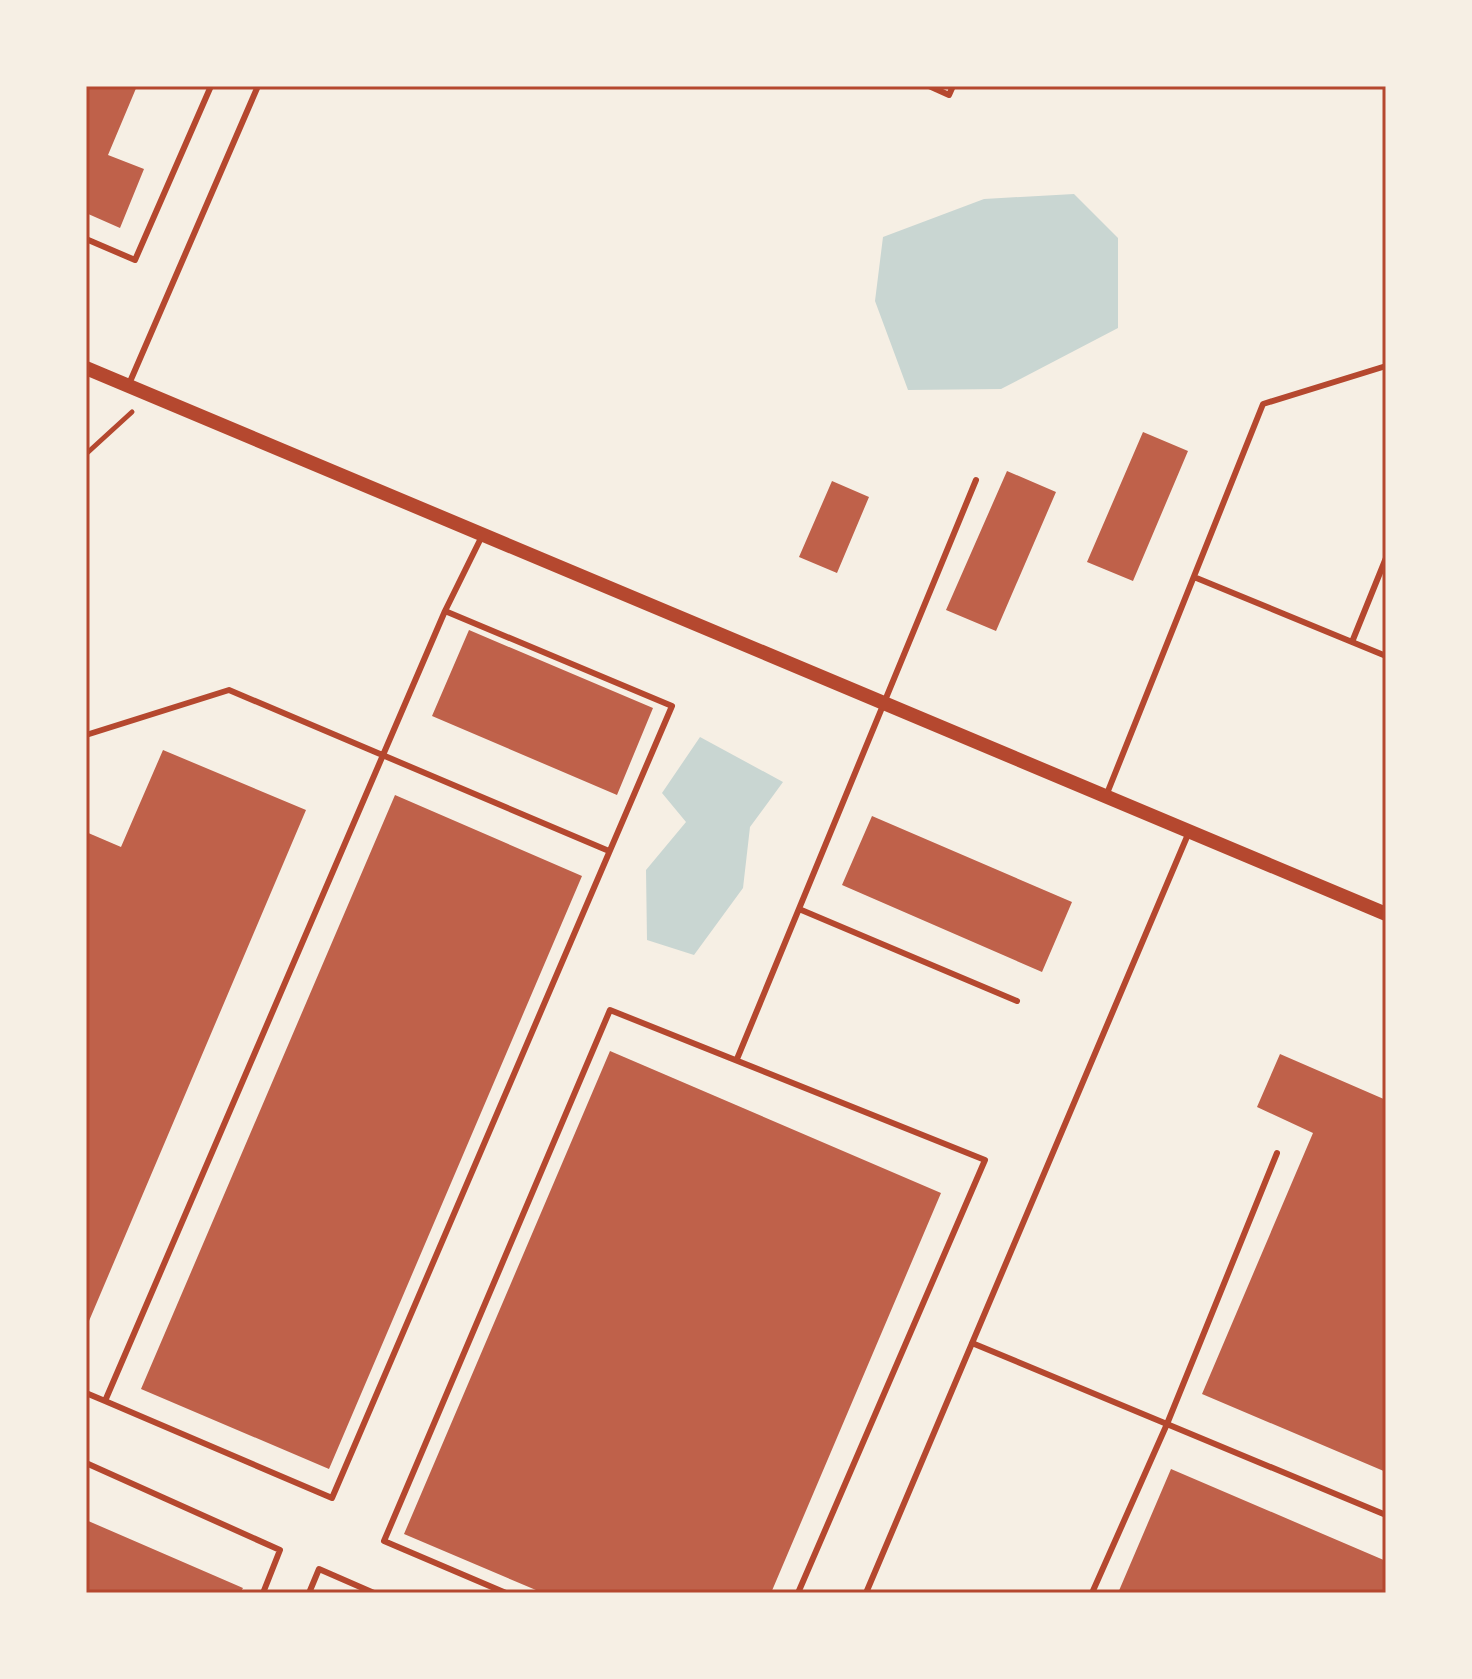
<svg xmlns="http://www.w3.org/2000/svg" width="1472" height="1679" font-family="'Work Sans',sans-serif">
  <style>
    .water { fill: #c9d6d2 }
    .building { fill: #bf614a }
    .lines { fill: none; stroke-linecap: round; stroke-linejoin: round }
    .path { stroke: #b5482f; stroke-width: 5 }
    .service { stroke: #b5482f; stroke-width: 6 }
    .tertiary { stroke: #b5482f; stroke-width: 14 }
    .neatline { fill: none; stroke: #b5482f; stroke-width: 3 }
  </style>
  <rect width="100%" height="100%" fill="#f6efe4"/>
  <path class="water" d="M1074,194L1118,238V328L1001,389L908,390L875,301L883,237L984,199Z
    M700,737L783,782L750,827L743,888L694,955L647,940L646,870L686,822L662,793Z"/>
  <path class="building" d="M86,86H137L108,155L144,169L120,228L86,213Z
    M1143,432L1188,451L1133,581L1087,562Z
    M1007,471L1056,492L996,631L946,610Z
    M832,481L869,497L837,573L799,557Z
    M469,630L653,708L617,795L432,716Z
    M163,750L306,810L86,1328V832L121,847Z
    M395,795L582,876L329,1469L141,1389Z
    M872,816L1072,902L1042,972L842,885Z
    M610,1051L941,1193L771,1593H543L404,1534Z
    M1280,1054L1386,1100V1472L1202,1394L1313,1133L1257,1107Z
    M1171,1469L1386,1561V1593H1118Z
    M86,1520L243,1588L240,1593H86Z"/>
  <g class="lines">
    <path class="path" d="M86,454L132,412"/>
    <path class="service" d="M929,86L949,95L953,86
      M86,239L135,260L211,86
      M129,384L258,86
      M1194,577L1386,656
      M445,611L482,536
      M1352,642L1386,558
      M86,735L229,690L609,851
      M1106,796L1263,404L1386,366
      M799,909L1017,1001
      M737,1059L976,480
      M972,1343L1386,1515
      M86,1393L105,1401L332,1498L672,706L445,611L105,1401
      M86,1463L280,1550L263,1593
      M309,1593L319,1569L374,1593
      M506,1593L384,1541L610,1010L985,1160L798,1593
      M866,1593L1189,832
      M1092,1593L1167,1424L1277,1153"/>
    <path class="tertiary" d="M86,368L1386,914"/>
  </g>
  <rect width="1472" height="1679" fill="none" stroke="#f6efe4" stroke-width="176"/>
  <rect x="88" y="88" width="1296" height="1503" class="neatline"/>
</svg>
